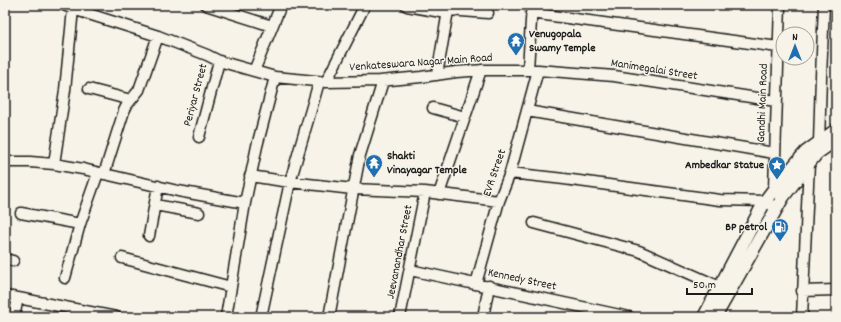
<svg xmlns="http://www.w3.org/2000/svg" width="841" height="322" font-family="Dekko,sans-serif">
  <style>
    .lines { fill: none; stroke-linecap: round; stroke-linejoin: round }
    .minor-casing { stroke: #1c1c1c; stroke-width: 13 }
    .major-casing { stroke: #1c1c1c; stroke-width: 15 }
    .minor { stroke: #f7f3e8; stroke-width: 10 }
    .major { stroke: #f7f3e8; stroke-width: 12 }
    .labels { text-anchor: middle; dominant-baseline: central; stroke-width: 3; stroke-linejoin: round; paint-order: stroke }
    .poi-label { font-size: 12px; font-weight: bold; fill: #1c1c1c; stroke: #f7f3e8; text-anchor: start }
    .street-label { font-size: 12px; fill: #1c1c1c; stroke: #f7f3e8 }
  </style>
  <rect width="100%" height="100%" fill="#f7f3e8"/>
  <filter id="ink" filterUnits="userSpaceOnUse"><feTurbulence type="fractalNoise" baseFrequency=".025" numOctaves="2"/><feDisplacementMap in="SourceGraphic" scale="8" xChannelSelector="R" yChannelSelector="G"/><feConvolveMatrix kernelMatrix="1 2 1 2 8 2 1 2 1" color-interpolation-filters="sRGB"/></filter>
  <g filter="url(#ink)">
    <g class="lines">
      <g class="minor-casing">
        <path id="minor" d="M64,5L73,9L158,36L207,55L219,61L275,77L326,82L380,81L421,77L456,72L484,70H538L614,76L776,101
          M206,5L272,26
          M407,6L447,13
          M448,10L488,13
          M531,13L778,47
          M528,69L532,5
          M254,71L281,5
          M437,75L449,5
          M326,82L365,5
          M89,89L131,100
          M433,108L465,117
          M527,111L774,153
          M199,137L219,61
          M819,143L821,77L824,5
          M5,162H30L54,164L83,169L178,191L245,203
          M54,164L65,90L73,9
          M510,173L564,179L720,200L765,201L776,208
          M104,174L124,111L127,105L139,90L158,36
          M250,176L290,182L353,189L425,192L499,201
          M777,192L774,189L780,5
          M439,194L481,70
          M155,205L199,213
          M21,213L80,224
          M534,223L639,251L720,287
          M149,236L158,186
          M122,258L231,287
          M5,259L13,261
          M410,270L629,317
          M65,278L80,224L98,173
          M476,284L499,201L510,173L538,70
          M802,291L836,290
          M5,296L18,298L14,317
          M18,298L116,317
          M226,317L245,203L257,146L275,77
          M261,317L290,182L319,82
          M329,317L360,155L383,81
          M400,317L425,192
          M483,317L489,286
          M802,317L809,163"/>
      </g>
      <g class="major-casing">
        <path id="major" d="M704,317L765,201L774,189L806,152L836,130
          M715,317L783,197L809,163L817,153L827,146"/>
      </g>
      <use href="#minor" class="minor"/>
      <use href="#major" class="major"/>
    </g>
  </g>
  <defs>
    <g id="temple-pin" transform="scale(0.9)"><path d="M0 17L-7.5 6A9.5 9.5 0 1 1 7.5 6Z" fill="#1f6fb2" stroke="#f7f3e8"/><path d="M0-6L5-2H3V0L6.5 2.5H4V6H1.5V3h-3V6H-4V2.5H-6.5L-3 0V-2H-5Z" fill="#fff"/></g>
    <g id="sight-pin" transform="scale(0.9)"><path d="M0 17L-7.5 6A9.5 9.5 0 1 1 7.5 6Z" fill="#1f6fb2" stroke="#f7f3e8"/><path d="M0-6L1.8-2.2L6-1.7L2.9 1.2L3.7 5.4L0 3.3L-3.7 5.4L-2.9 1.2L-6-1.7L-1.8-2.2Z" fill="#fff"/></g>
    <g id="fuel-pin" transform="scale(0.9)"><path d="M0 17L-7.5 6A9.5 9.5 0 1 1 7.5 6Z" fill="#1f6fb2" stroke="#f7f3e8"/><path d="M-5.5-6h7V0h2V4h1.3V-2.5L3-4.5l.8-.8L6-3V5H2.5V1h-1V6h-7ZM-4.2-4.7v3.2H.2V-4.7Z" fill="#fff"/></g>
  </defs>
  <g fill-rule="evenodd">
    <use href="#temple-pin" x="516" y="41"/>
    <use href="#temple-pin" x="374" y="163"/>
    <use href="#sight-pin" x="777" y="165"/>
    <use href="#fuel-pin" x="780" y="227"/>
  </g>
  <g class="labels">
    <g class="poi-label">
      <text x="529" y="34">Venugopala<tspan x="529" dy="14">Swamy Temple</tspan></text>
      <text x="387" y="156">Shakti<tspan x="387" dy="14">Vinayagar Temple</tspan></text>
      <text x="764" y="165" text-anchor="end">Ambedkar Statue</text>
      <text x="767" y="227" text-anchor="end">BP petrol</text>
    </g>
    <g class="street-label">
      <text transform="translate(421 63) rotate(-4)">Venkateswara Nagar Main Road</text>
      <text transform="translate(654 70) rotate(9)">Manimegalai Street</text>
      <text transform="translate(196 95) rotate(-75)">Periyar Street</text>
      <text transform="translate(763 103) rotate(-88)">Gandhi Main Road</text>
      <text transform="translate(495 173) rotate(-71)">EVR Street</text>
      <text transform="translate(400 252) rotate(-79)">Jeevanandhar Street</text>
      <text transform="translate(522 280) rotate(12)">Kennedy Street</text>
    </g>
  </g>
  <rect width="841" height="322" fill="none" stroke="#f7f3e8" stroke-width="20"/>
  <rect x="10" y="10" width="821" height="302" fill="none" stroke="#1c1c1c" stroke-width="1.5" filter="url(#ink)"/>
  <g transform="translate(795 46)"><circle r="19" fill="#f7f3e8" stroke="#9f9d96"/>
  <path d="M0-3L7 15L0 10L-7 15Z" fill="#1f6fb2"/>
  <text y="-6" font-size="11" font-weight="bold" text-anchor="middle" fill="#1c1c1c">N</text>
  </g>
  <path d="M687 288v6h65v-6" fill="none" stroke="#1c1c1c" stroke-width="2"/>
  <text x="693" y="288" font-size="12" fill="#1c1c1c" stroke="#f7f3e8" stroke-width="3" paint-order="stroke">50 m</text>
</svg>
